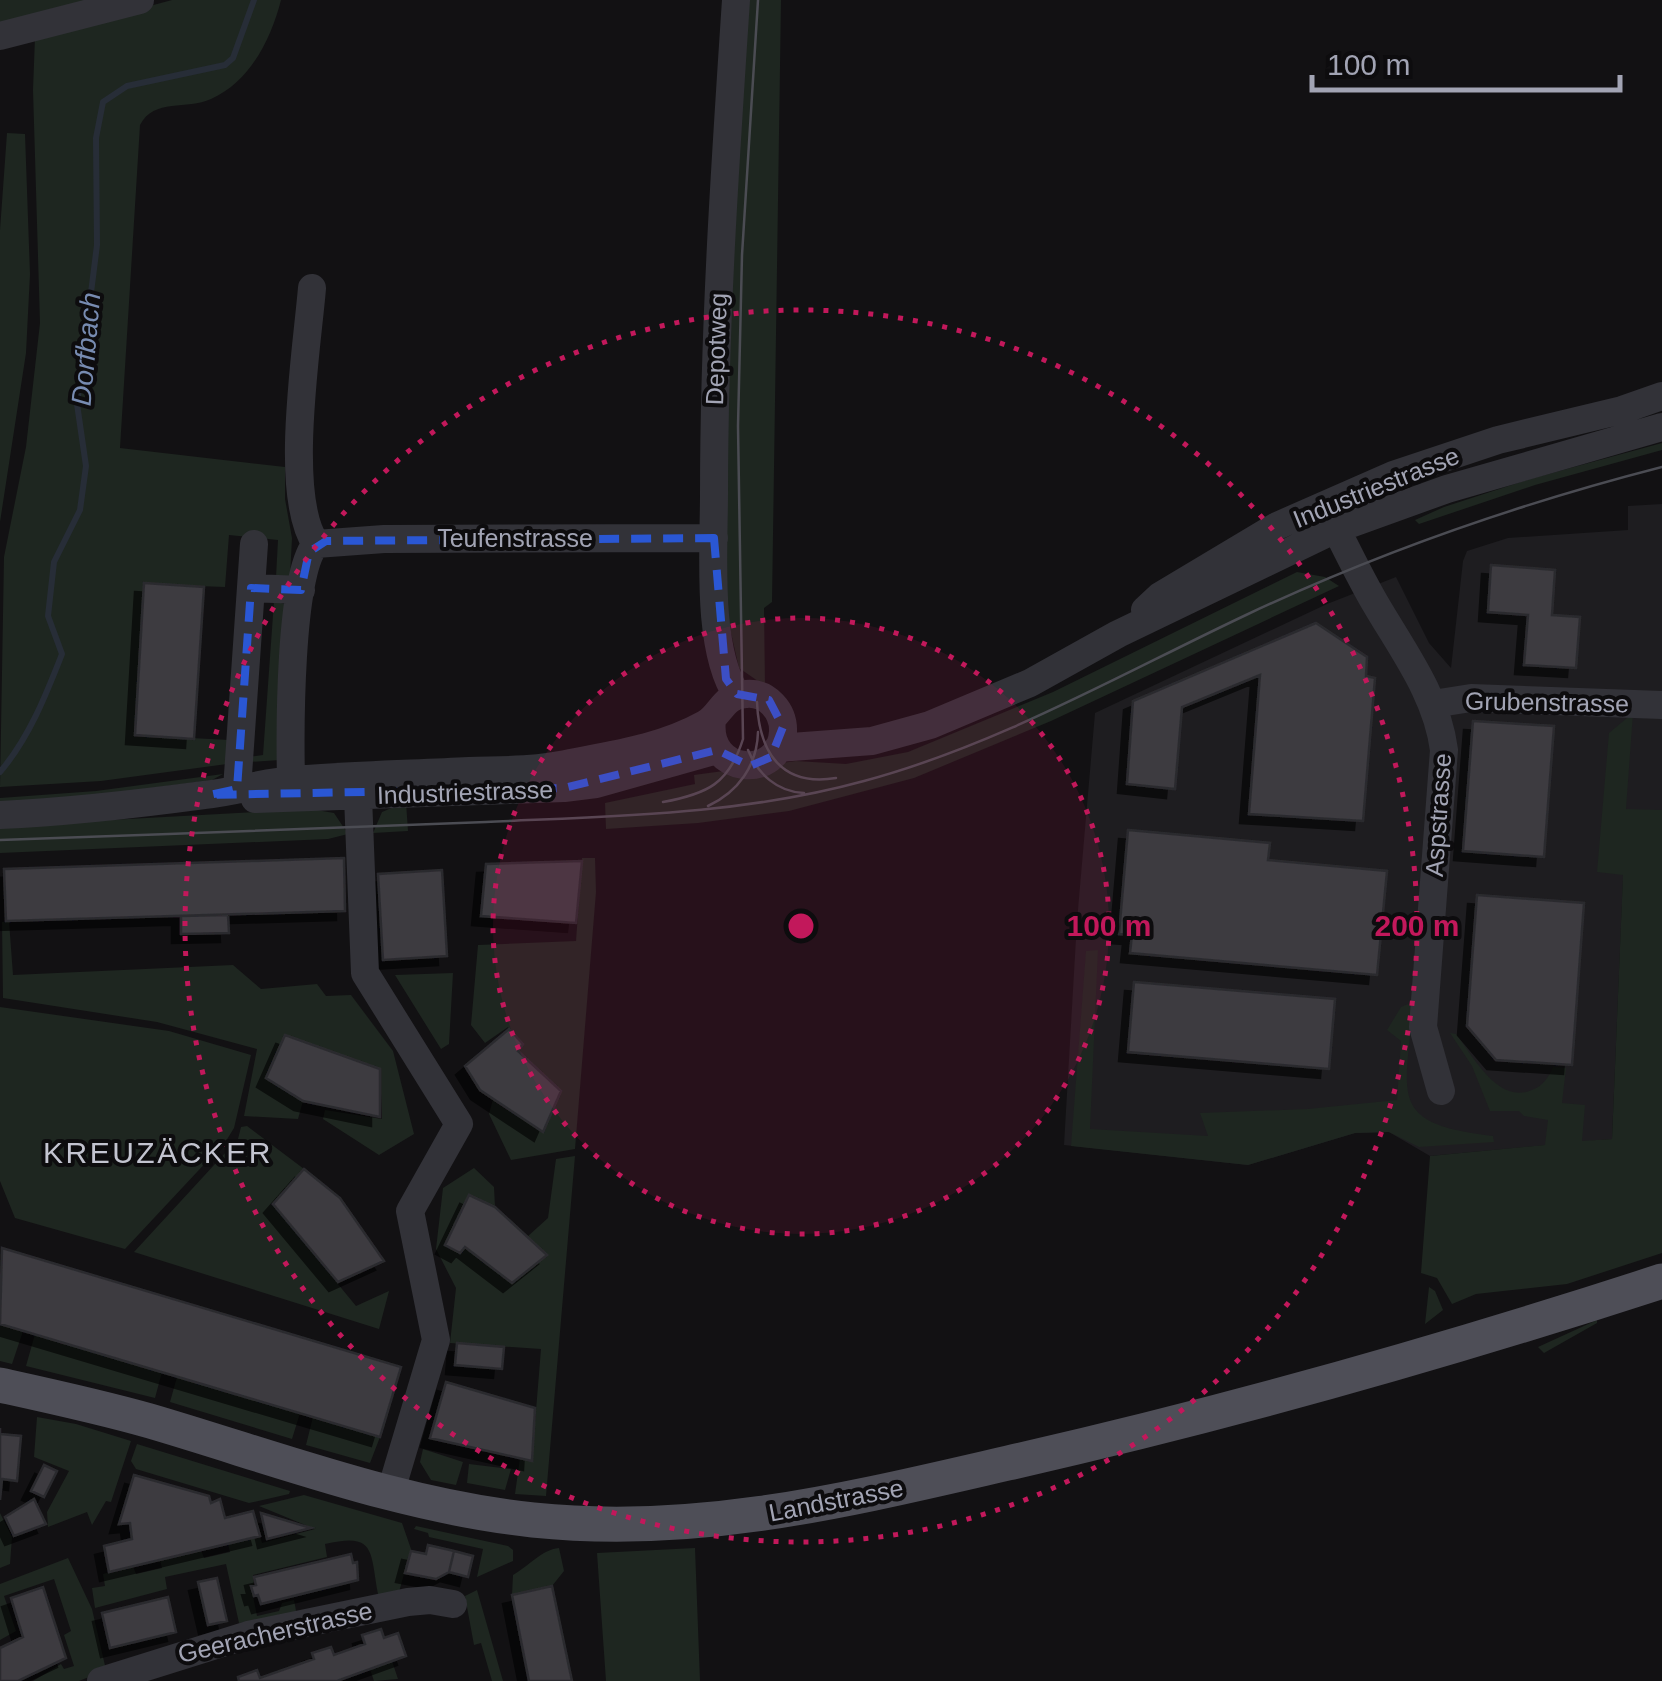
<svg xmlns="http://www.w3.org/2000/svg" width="1662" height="1681" font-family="Arial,sans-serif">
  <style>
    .built { fill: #1e1d20 }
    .green { fill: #1e2620 }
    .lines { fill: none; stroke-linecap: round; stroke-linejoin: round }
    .stream { stroke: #272d37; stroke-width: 6 }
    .building { fill: #3c3b40; stroke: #2c2b2f; stroke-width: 2.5; filter: url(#shadow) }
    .minor { stroke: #323238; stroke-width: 28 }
    .major { stroke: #4e4e57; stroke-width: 35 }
    .tram { stroke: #4b4c53; stroke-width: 2.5 }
    .marked { fill: none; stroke: #2a57d4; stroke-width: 8; stroke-dasharray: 20 12; stroke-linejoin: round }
    .ring { fill: none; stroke: #c2185b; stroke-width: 5; stroke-dasharray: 5 10 }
    .labels { text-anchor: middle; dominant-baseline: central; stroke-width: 8; stroke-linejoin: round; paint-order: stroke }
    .street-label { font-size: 25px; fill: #a2a4b4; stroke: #0d0c0e }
    .water-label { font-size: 28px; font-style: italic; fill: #778bb1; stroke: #0d0c0e }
    .quarter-label { font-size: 30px; letter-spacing: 2.5px; fill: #c3c4d0; stroke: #0d0c0e }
    .centre { fill: #c2185b; stroke: #0d0c0e; stroke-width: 5 }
    .ring-label { font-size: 30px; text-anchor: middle; font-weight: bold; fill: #c2185b; stroke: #0d0c0e; stroke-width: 8; stroke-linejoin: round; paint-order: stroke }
  </style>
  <defs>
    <filter id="shadow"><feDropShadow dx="-9" dy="9" stdDeviation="0" flood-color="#0009"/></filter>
  </defs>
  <rect width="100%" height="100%" fill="#121113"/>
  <path class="built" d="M1662,504V810H1626L1612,1139L1430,1156L1389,1132L1355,1133L1248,1165L1064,1145L1077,921L1095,713L1327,604L1396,577L1429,643L1451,668L1463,561L1467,551L1508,538L1628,530V506Z"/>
  <path class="green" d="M0,0H121L0,29Z
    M172,0H281C271,39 250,82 211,99C187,110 154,98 140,125L120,448L285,467V499L292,538L290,576L276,577L278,540L229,535L225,587L144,584L135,735L229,740L227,764L101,781L0,787L4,557L26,447L40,323L33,90L35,37Z
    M743,0H781L772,602L764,608L765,686L739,668L726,611L723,391Z
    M7,133L25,134L30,274L26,353L0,522V230Z
    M1662,443V450L1535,485L1419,524L1415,520L1444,507L1530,479Z
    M1297,572L1325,577L1339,586L1051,721L914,778L789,811L698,823L606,829L605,803L695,784L694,775L796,761L846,764L908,752L1053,692Z
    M274,601L288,605L280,760L248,762L247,757L263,755Z
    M1633,713L1626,809L1662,810V1253L1567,1284L1476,1294L1452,1304L1437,1278L1421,1273L1430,1156L1545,1145L1548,1120L1524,1116L1519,1111H1490L1472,1066L1450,1033L1456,1034C1473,1056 1498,1105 1532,1090C1543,1086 1549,1077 1553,1067L1566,1068L1562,1103L1585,1105L1582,1141L1612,1139L1623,875L1597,872L1609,733Z
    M223,774L212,780L87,797L0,803V798L96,791Z
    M406,802L408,831L373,833L382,812Z
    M311,809L334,813L348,834L328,839L0,853V826Z
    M582,858H595L596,892L575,1149L511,1160L489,1114L493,1099L543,1131L561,1091L518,1051L523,1044L508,1027L485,1043L471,1025L478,945L576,941Z
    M9,921L13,975L233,965L261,989L317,984L326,996L351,995L393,1051L414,1134L379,1155L323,1119L325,1110L382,1119L380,1069L286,1036L266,1078L303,1101L298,1119L244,1116L257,1049L157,1022L3,998L2,922Z
    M1098,950L1090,1129L1208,1136L1200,1113L1308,1109L1397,1100L1401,1041L1387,1030L1401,1007L1408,1004L1413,1008C1405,1097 1388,1124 1493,1136L1494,1142L1419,1147L1389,1132L1355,1133L1248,1165L1071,1146L1086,951Z
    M453,973L449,1044L441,1049L395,975Z
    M0,1007L169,1031L251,1055L234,1128L226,1141L125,1249L15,1218L0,1181Z
    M247,1126L304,1169L273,1205L356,1306L389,1291L379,1329L134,1252L238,1139L241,1127Z
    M575,1156L546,1496L515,1494L520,1458L532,1460L541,1349L450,1343L456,1288L436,1249L443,1188L474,1168L494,1187L495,1207L469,1195L445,1245L460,1252L465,1247L513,1283L547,1255L527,1237L548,1218L556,1159Z
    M1429,1287L1435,1291L1443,1310L1425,1324Z
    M1597,1320V1323L1544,1353L1538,1347Z
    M0,1324L23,1331L12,1364L0,1361Z
    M35,1334L162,1372L155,1398L26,1366Z
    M177,1377L300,1413L292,1439L170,1402Z
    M37,1417L76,1424L131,1441L111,1502L106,1501L92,1525L87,1512L48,1527L47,1512L69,1471L34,1457Z
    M313,1417L380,1437L370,1463L306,1445Z
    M137,1444L290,1491L289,1494L249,1503L136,1469L131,1461Z
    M423,1449L463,1462L456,1485L431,1480L420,1462Z
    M469,1464L511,1469L505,1490L467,1483Z
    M304,1495L402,1523L411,1549L399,1592L382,1597L378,1594C370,1551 376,1532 325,1544L327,1557L253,1575L254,1584L251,1586L257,1616L279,1611L282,1603L294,1600L297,1616L239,1623L226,1564L165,1577L167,1589L95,1608L92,1588L105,1586L103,1574L133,1566L136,1574L162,1568L160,1560L201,1550L204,1558L230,1552L228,1544L260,1536L262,1543L315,1529L259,1506Z
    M0,1513L12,1537L10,1564L0,1568Z
    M416,1526L508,1546L513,1550V1561L477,1577L483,1549L429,1537L428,1533L414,1529Z
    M559,1548L564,1571L552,1586L512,1595L513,1575C529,1566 541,1550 559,1548Z
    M695,1548L700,1681H606L597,1553Z
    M68,1558L92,1609L106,1670L79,1681H33L61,1664L64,1669L74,1666L64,1635L71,1631L54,1579L4,1596L16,1631L0,1640V1584Z
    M477,1590L503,1681H492L481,1643L474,1645L465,1596Z
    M392,1661L398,1679L374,1681L370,1669Z"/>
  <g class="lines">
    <path class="stream" d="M0,772C29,738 46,695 62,654L48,616L54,562L80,510L86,466L77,404L97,245L96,138L103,102L127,86L225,65L233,58L254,0"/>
  </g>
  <path class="building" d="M1491,565L1555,570L1552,615L1580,617L1576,668L1524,665L1528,615L1488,612Z
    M144,583L204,587L194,739L135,735Z
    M1316,623L1367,657L1366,676L1375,678L1363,821L1249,814L1260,675L1182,707L1175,789L1127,784L1133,701Z
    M1473,721L1554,726L1544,857L1463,851Z
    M1128,830L1270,843L1268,860L1387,871L1377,975L1130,953L1132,935L1119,934Z
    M344,858L345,911L6,921L4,869Z
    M582,861L576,923L481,916L486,864Z
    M442,870L447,956L383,960L378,874Z
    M1477,895L1584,903L1572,1065L1496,1060L1467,1026Z
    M228,915L229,933L181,934V916Z
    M1134,982L1335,999L1329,1069L1128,1052Z
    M509,1029L523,1044L518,1051L561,1091L543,1132L480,1090L465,1066Z
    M285,1035L380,1069V1117L303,1101L266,1078Z
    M304,1169L340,1198L384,1261L338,1282L273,1204Z
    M469,1195L495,1207L547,1255L512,1283L465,1247L460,1253L445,1245Z
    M2,1248L401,1367L380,1437L0,1324Z
    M457,1343L504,1347L502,1369L455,1365Z
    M446,1382L535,1408L532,1461L430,1438Z
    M0,1428V1434L21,1436L17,1481L2,1479L0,1500Z
    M44,1465L57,1471L44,1497L31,1491Z
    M134,1475L209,1496L211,1503L220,1499L225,1518L253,1511L260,1536L109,1572L104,1546L132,1539L130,1523L119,1524Z
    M34,1499L46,1524L14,1536L5,1517Z
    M261,1513L311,1528L267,1539Z
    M428,1545L454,1551L449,1572L436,1579L405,1573L411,1551L426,1554Z
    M454,1551L473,1556L468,1577L449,1572Z
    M351,1554L353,1563L357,1562L358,1580L261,1604L258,1595L254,1596L251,1586L256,1585L254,1577Z
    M217,1578L227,1621L208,1625L198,1582Z
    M552,1586L572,1681H529L512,1595Z
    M43,1587L66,1658L18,1681H0V1648L23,1637L11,1598Z
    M168,1597L176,1632L110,1648L102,1613Z
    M381,1629L384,1638L398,1633L406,1656L337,1681H239L238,1677L257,1670L260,1678L314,1659L312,1653L331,1647L334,1655L365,1644L362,1635Z"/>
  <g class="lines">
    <path class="minor" d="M736,0C725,165 714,329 714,494C714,550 706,649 737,695
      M0,36L140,0
      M312,288C307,349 283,496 316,544
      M1325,506C1341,538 1357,572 1375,603C1403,651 1437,695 1444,750L1423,1027L1441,1091
      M251,588L301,590
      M1145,610L1160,596L1277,526L1393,475L1498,440L1622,410L1662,396
      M1433,704L1471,698L1662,705
      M778,748L872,741L930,725L1030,683L1118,634L1336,529L1447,489L1662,427
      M291,780C290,736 289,573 316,544L384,539L714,538
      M237,789L254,544
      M358,797L365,973L459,1124L410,1211L436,1340L390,1494
      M255,799L564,788L596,784L717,750
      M0,815C68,812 137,804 204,795C235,792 263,782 294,780C352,775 411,774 469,771C499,770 530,771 560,765C610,755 660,749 705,724C721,715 723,695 746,694C767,692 784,711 783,732C780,781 705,775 712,720
      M101,1681L248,1635L408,1602L430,1600L453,1604"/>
    <path class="major" d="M0,1385C50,1396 101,1407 150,1421C276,1458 401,1506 533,1520C699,1537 847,1500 1008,1463C1229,1413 1447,1351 1662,1281"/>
    <path class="tram" d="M757,702C759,752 781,787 836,778
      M748,750C758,774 777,792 804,793
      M663,802C707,794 729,784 743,739L738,426L742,255L758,0
      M708,806C738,792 757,766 758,732
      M0,840C162,834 324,829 486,822C614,816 740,815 864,781C998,745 1121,674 1246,615C1380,552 1518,504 1662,467"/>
  </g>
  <path class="marked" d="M714,538L726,679L737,694L769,700L783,727L771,757L750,766L717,750L564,788L209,795L237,789L251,588L301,590L309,552L326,541Z"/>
  <circle cx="801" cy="926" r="308" fill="#c2185b" fill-opacity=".12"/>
  <g class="ring">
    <circle cx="801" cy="926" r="308"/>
    <circle cx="801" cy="926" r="616"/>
  </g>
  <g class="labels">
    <g class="street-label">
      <text transform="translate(716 349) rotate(-88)">Depotweg</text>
      <text transform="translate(1376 487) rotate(-22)">Industriestrasse</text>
      <text x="515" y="538">Teufenstrasse</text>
      <text transform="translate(1547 702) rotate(1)">Grubenstrasse</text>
      <text transform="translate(465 792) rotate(-2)">Industriestrasse</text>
      <text transform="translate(1438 815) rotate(-86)">Aspstrasse</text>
      <text transform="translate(836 1500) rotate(-11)">Landstrasse</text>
      <text transform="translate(275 1632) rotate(-13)">Geeracherstrasse</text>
    </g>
    <g class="water-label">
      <text transform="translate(86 349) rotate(-85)">Dorfbach</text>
    </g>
    <g class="quarter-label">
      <text x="158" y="1152">KREUZÄCKER</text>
    </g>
  </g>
  <circle cx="801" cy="926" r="15" class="centre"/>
  <g class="ring-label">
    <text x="1109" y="936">100 m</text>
    <text x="1417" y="936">200 m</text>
  </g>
  <path d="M1312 75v15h308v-15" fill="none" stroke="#a2a4b4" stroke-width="5"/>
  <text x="1327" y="75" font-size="30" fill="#a2a4b4" stroke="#0d0c0e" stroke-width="8" paint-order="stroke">100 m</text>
</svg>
